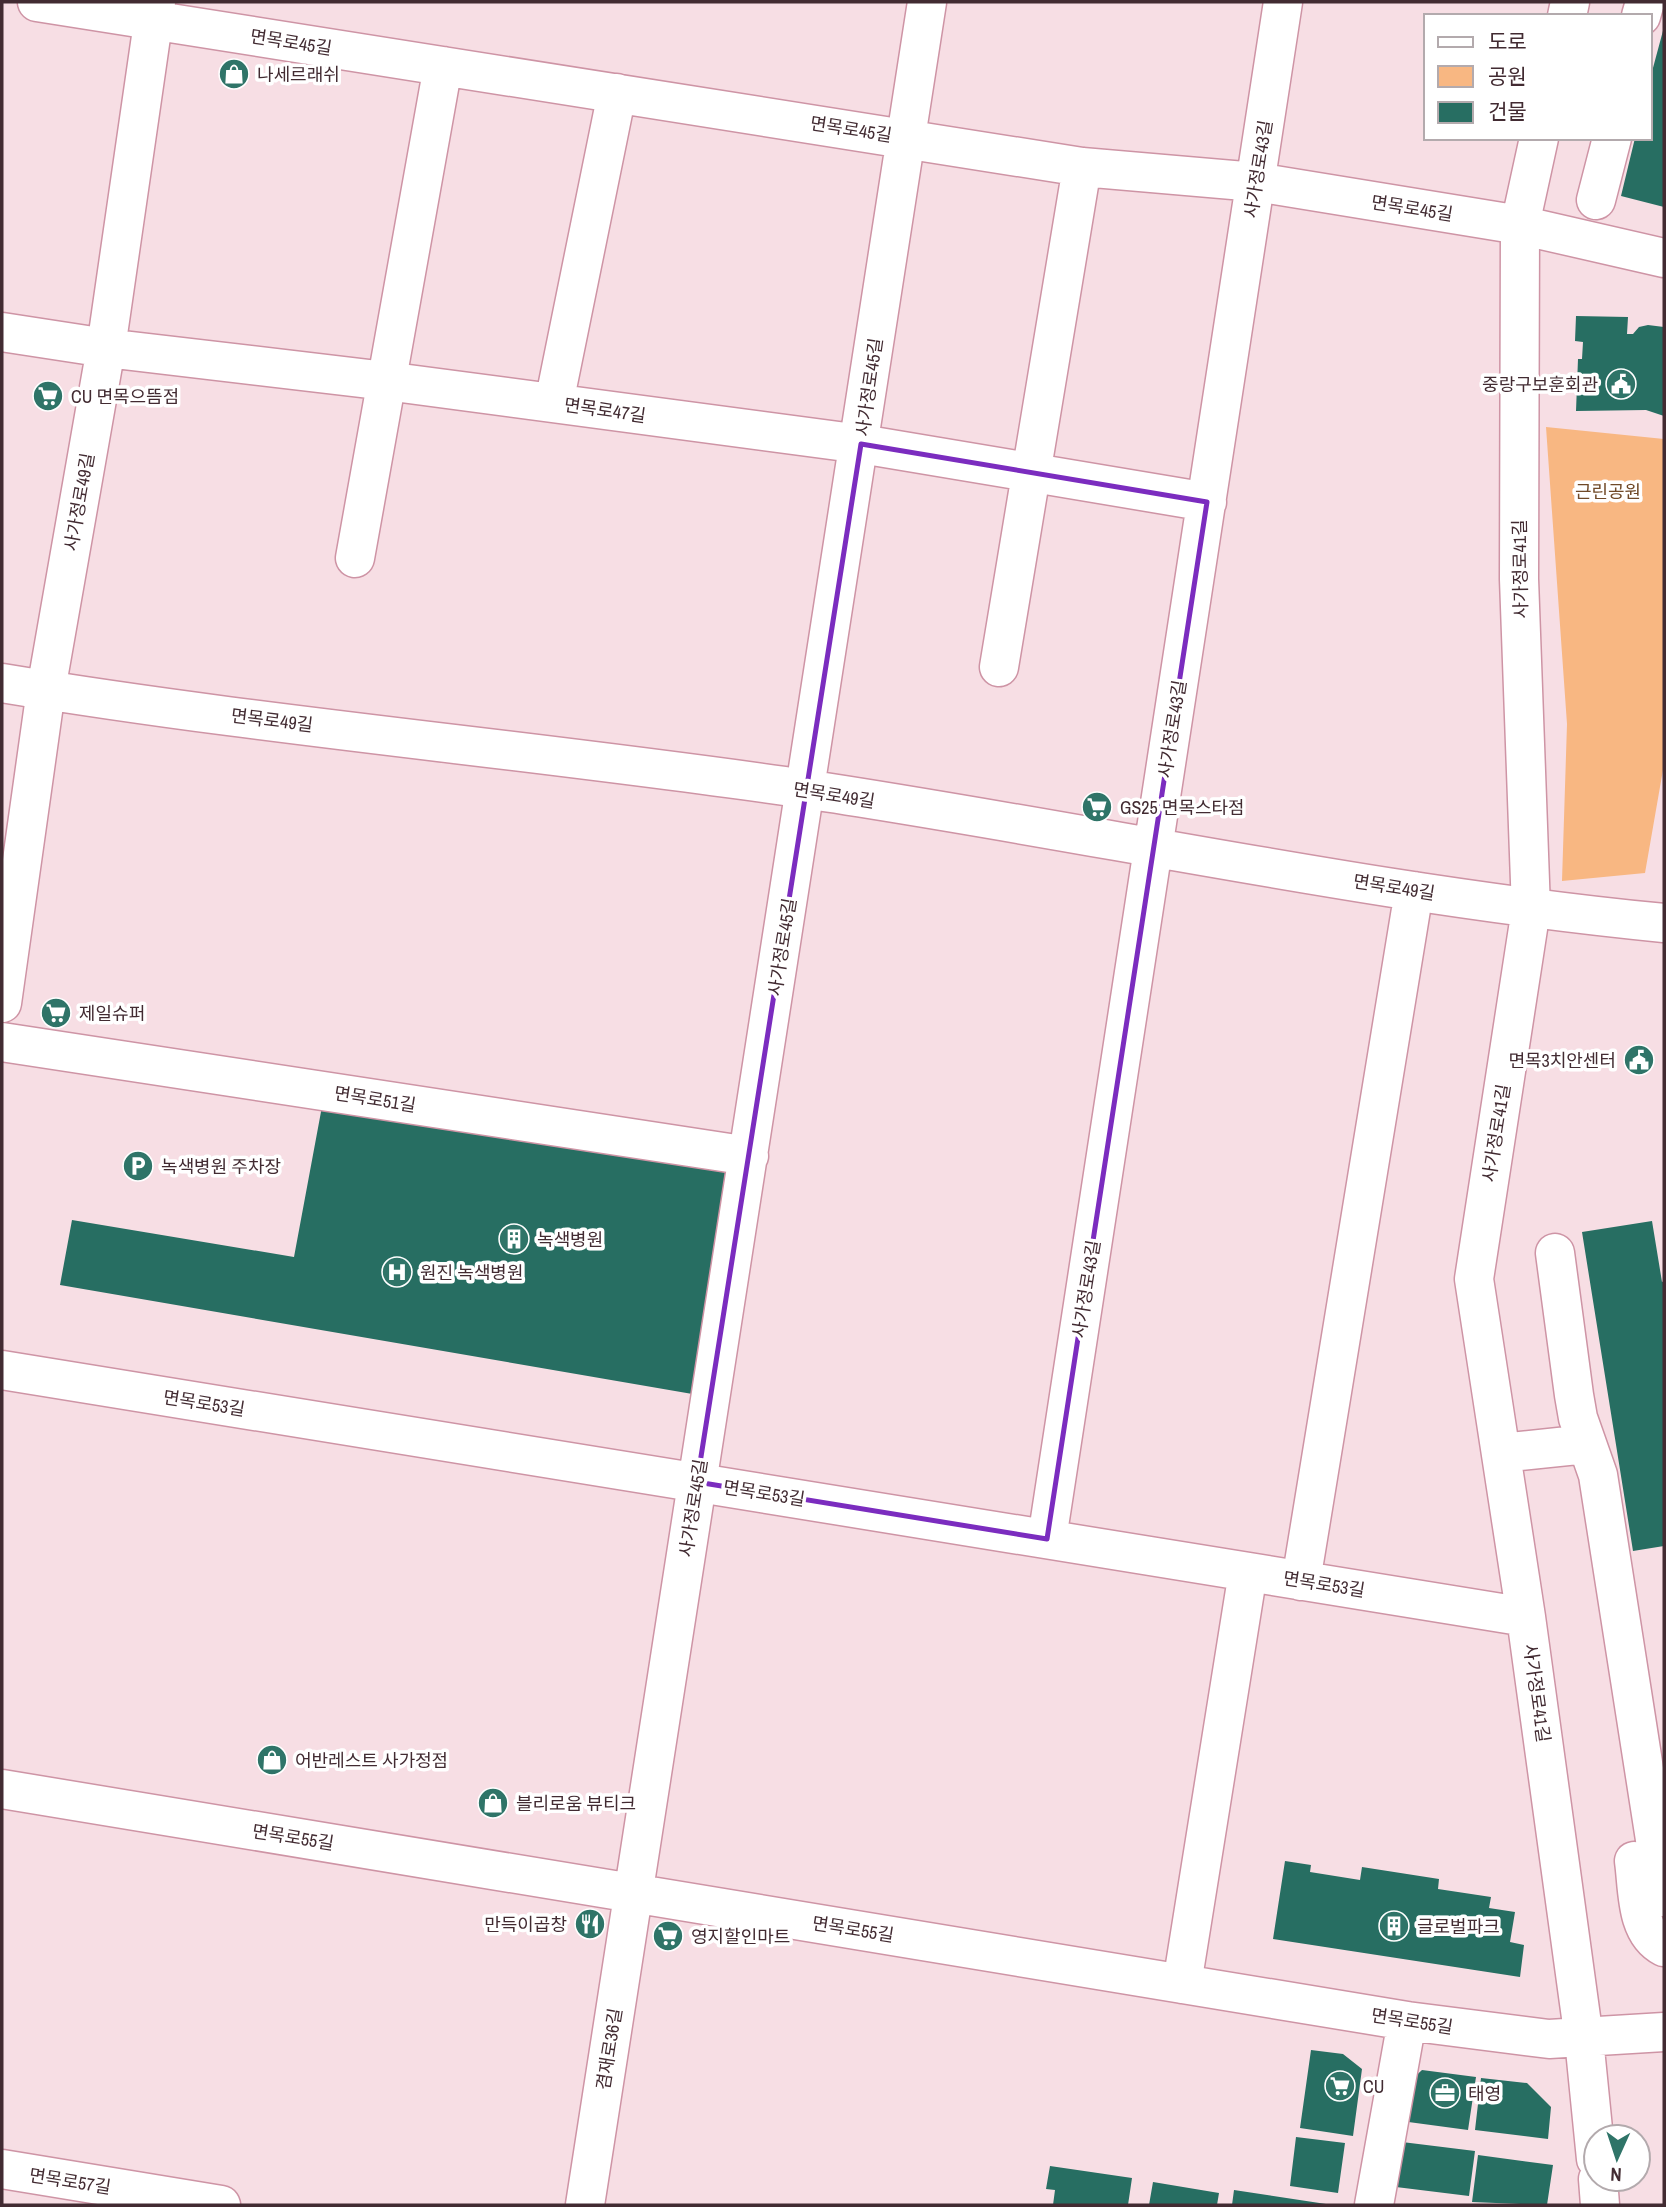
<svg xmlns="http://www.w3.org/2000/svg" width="1666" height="2207" font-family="'Archivo Narrow','Noto Sans KR',sans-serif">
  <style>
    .green { fill: #f8b782 }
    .building { fill: #276e62 }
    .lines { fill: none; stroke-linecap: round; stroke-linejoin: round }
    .minor-casing { stroke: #ce94a5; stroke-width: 41 }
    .minor { stroke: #fff; stroke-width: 38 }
    .marked { fill: none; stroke: #7b2cbf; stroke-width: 5; stroke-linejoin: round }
    .labels { text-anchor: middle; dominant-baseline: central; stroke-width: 7; stroke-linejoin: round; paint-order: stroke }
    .street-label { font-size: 18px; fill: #422b32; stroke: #fff }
    .poi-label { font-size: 18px; fill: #422b32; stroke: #fff; text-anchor: start }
    .park-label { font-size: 18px; fill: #704927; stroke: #fff }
  </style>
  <rect width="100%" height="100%" fill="#f7dee4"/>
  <path class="green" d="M1546,427L1664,439V764L1645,873L1562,881L1567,724Z"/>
  <path class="building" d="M1664,27V207L1621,196L1635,138H1650V79Z
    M1576,316L1628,317L1627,334H1633L1639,327L1648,325L1664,327V416L1646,410L1576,411L1578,359H1582L1583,342L1575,341Z
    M323,1101L741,1171L704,1396L60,1285L72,1220L294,1257Z
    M1652,1221L1662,1282L1664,1281V1546L1633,1551L1582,1232Z
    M1285,1861L1311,1865L1310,1872L1360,1880L1362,1867L1439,1879L1438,1889L1491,1897L1489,1908L1515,1912L1510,1942L1524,1945L1520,1977L1273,1939Z
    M1311,2050L1343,2054L1362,2069L1353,2136L1300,2128Z
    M1422,2070L1476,2077L1468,2130L1401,2121L1406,2085Z
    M1481,2078L1527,2083L1551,2107L1548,2139L1475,2130Z
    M1296,2137L1345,2143L1338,2193L1290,2186Z
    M1402,2142L1475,2151L1469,2196L1396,2187Z
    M1478,2155L1553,2165L1547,2205L1472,2202Z
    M1050,2166L1132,2178L1128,2205H1053L1055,2190L1046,2189Z
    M1153,2182L1219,2193L1217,2205H1149Z
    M1234,2190L1326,2204V2205H1232Z"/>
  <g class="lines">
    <g class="minor-casing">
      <path id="minor" d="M37,2L1082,167L1256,182L1520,225L1664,258
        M1567,16L1570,2
        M1641,16L1645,2
        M1539,138L1520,225L1519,579L1531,909L1474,1279L1526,1617L1584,2039L1596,2159
        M1596,200L1612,138
        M2,332L106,348L386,381L861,444L1207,502
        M554,403L617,93
        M355,558L443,66
        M999,667L1082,167
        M2,683C268,727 538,750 805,789C1092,832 1375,895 1664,923
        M2,1003L46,690L106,348L156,2
        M2,1042L749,1156
        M1555,1253L1574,1395L1578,1418L1598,1475L1664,1897
        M2,1370L1526,1617
        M1501,1453L1587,1444
        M1047,1539L1283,2
        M1301,1581L1414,891
        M2,1789L1407,2021L1549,2039L1664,2032
        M1634,1861C1638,1889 1635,1932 1664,1947
        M1182,1984L1248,1572
        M2,2169L221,2205
        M1598,2179L1600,2205
        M585,2205L927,2
        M1374,2205L1407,2021"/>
    </g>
    <use href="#minor" class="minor"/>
  </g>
  <path class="marked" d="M861,444L1207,502L1047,1539L697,1482Z"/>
  <defs>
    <g id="shop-disc" transform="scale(1.575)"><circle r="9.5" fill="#2f7468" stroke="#fff"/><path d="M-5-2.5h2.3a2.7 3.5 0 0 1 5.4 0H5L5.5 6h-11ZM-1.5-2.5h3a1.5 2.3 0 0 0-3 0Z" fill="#fff"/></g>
    <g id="civic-disc" transform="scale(1.575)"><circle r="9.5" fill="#2f7468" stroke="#fff"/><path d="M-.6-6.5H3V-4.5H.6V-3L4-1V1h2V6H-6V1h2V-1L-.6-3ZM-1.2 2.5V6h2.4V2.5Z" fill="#fff"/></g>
    <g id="supermarket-disc" transform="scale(1.575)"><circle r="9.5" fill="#2f7468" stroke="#fff"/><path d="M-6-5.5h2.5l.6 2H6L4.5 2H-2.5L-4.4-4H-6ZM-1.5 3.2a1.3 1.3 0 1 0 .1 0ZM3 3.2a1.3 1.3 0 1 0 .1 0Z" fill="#fff"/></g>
    <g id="parking-disc" transform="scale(1.575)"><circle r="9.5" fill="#2f7468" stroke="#fff"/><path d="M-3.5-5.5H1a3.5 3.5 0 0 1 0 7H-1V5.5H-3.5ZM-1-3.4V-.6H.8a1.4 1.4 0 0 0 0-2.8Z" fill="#fff"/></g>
    <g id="building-disc" transform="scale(1.575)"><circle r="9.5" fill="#2f7468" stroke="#fff"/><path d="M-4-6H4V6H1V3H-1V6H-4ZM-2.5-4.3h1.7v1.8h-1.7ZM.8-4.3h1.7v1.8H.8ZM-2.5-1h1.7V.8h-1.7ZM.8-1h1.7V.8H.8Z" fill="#fff"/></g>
    <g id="hospital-disc" transform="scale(1.575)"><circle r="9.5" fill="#2f7468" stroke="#fff"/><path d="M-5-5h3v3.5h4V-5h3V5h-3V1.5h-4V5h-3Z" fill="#fff"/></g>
    <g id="restaurant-disc" transform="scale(1.575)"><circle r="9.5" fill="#2f7468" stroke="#fff"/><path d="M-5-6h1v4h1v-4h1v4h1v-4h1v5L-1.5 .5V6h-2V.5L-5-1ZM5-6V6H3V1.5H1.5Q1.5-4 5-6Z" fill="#fff"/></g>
    <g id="office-disc" transform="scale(1.575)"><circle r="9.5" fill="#2f7468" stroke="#fff"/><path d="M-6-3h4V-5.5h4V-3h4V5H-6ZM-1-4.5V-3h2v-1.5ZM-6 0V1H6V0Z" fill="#fff"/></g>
  </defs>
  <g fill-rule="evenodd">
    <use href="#shop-disc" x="234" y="74"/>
    <use href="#civic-disc" x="1621" y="384"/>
    <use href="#supermarket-disc" x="48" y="396"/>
    <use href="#supermarket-disc" x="1097" y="807"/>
    <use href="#supermarket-disc" x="56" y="1013"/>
    <use href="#civic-disc" x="1639" y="1060"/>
    <use href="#parking-disc" x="138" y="1166"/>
    <use href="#building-disc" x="514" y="1239"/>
    <use href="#hospital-disc" x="397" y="1272"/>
    <use href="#shop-disc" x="272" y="1760"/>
    <use href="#shop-disc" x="493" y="1803"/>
    <use href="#restaurant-disc" x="590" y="1924"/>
    <use href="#building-disc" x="1394" y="1926"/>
    <use href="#supermarket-disc" x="668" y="1936"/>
    <use href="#supermarket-disc" x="1340" y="2086"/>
    <use href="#office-disc" x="1445" y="2093"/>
  </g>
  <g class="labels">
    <g class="street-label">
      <text transform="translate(291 42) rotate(9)">면목로45길</text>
      <text transform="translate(851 129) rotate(9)">면목로45길</text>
      <text transform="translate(1258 169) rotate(-81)">사가정로43길</text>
      <text transform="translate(1412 208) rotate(9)">면목로45길</text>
      <text transform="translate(869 387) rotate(-82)">사가정로45길</text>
      <text transform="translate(605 410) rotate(8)">면목로47길</text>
      <text transform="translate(79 502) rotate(-80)">사가정로49길</text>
      <text transform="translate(1520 569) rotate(-91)">사가정로41길</text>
      <text transform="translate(272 720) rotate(7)">면목로49길</text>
      <text transform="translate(1172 729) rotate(-81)">사가정로43길</text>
      <text transform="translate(834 795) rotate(9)">면목로49길</text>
      <text transform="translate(1394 887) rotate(9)">면목로49길</text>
      <text transform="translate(782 947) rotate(-81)">사가정로45길</text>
      <text transform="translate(375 1099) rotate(9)">면목로51길</text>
      <text transform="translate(1496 1133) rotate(-81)">사가정로41길</text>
      <text transform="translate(1086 1289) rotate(-81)">사가정로43길</text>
      <text transform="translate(204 1403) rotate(9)">면목로53길</text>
      <text transform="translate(764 1493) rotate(9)">면목로53길</text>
      <text transform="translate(693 1508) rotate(-81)">사가정로45길</text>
      <text transform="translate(1324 1584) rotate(9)">면목로53길</text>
      <text transform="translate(1537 1693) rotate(82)">사가정로41길</text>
      <text transform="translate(293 1837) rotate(9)">면목로55길</text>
      <text transform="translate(853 1929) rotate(9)">면목로55길</text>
      <text transform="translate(1412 2021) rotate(9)">면목로55길</text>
      <text transform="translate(609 2049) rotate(-81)">겸재로36길</text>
      <text transform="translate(70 2181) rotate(9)">면목로57길</text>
    </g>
    <g class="poi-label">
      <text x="257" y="74">나세르래쉬</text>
      <text x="1598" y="384" text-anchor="end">중랑구보훈회관</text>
      <text x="71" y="396">CU 면목으뜸점</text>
      <text x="1120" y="807">GS25 면목스타점</text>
      <text x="79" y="1013">제일슈퍼</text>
      <text x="1616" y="1060" text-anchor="end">면목3치안센터</text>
      <text x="161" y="1166">녹색병원 주차장</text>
      <text x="537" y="1239">녹색병원</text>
      <text x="420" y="1272">원진 녹색병원</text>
      <text x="295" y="1760">어반레스트 사가정점</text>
      <text x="516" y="1803">블리로움 뷰티크</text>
      <text x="567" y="1924" text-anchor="end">만득이곱창</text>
      <text x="1417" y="1926">글로벌파크</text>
      <text x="691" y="1936">영지할인마트</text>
      <text x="1363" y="2086">CU</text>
      <text x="1468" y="2093">태영</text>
    </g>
    <g class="park-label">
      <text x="1608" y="491">근린공원</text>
    </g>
  </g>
  <rect width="1666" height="2207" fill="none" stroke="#422b32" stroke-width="7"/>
  <rect x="1424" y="14" width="228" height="126" fill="#ffffff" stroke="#b3aaad" stroke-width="2"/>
  <rect x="1438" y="37" width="35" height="10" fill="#ffffff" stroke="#b3aaad" stroke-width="2"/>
  <text x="1488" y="49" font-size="21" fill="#422b32">도로</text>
  <rect x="1438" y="66" width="35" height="21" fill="#f8b782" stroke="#b3aaad" stroke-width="2"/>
  <text x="1488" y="84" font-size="21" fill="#422b32">공원</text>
  <rect x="1438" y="102" width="35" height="21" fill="#276e62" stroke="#b3aaad" stroke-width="2"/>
  <text x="1488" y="119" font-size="21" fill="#422b32">건물</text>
  <g transform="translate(1617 2158) rotate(183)"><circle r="33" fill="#ffffff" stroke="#b3aaad" stroke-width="2"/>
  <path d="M0-5L12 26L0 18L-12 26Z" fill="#2f7468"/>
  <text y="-10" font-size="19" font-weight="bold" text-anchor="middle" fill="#422b32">N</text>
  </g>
</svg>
